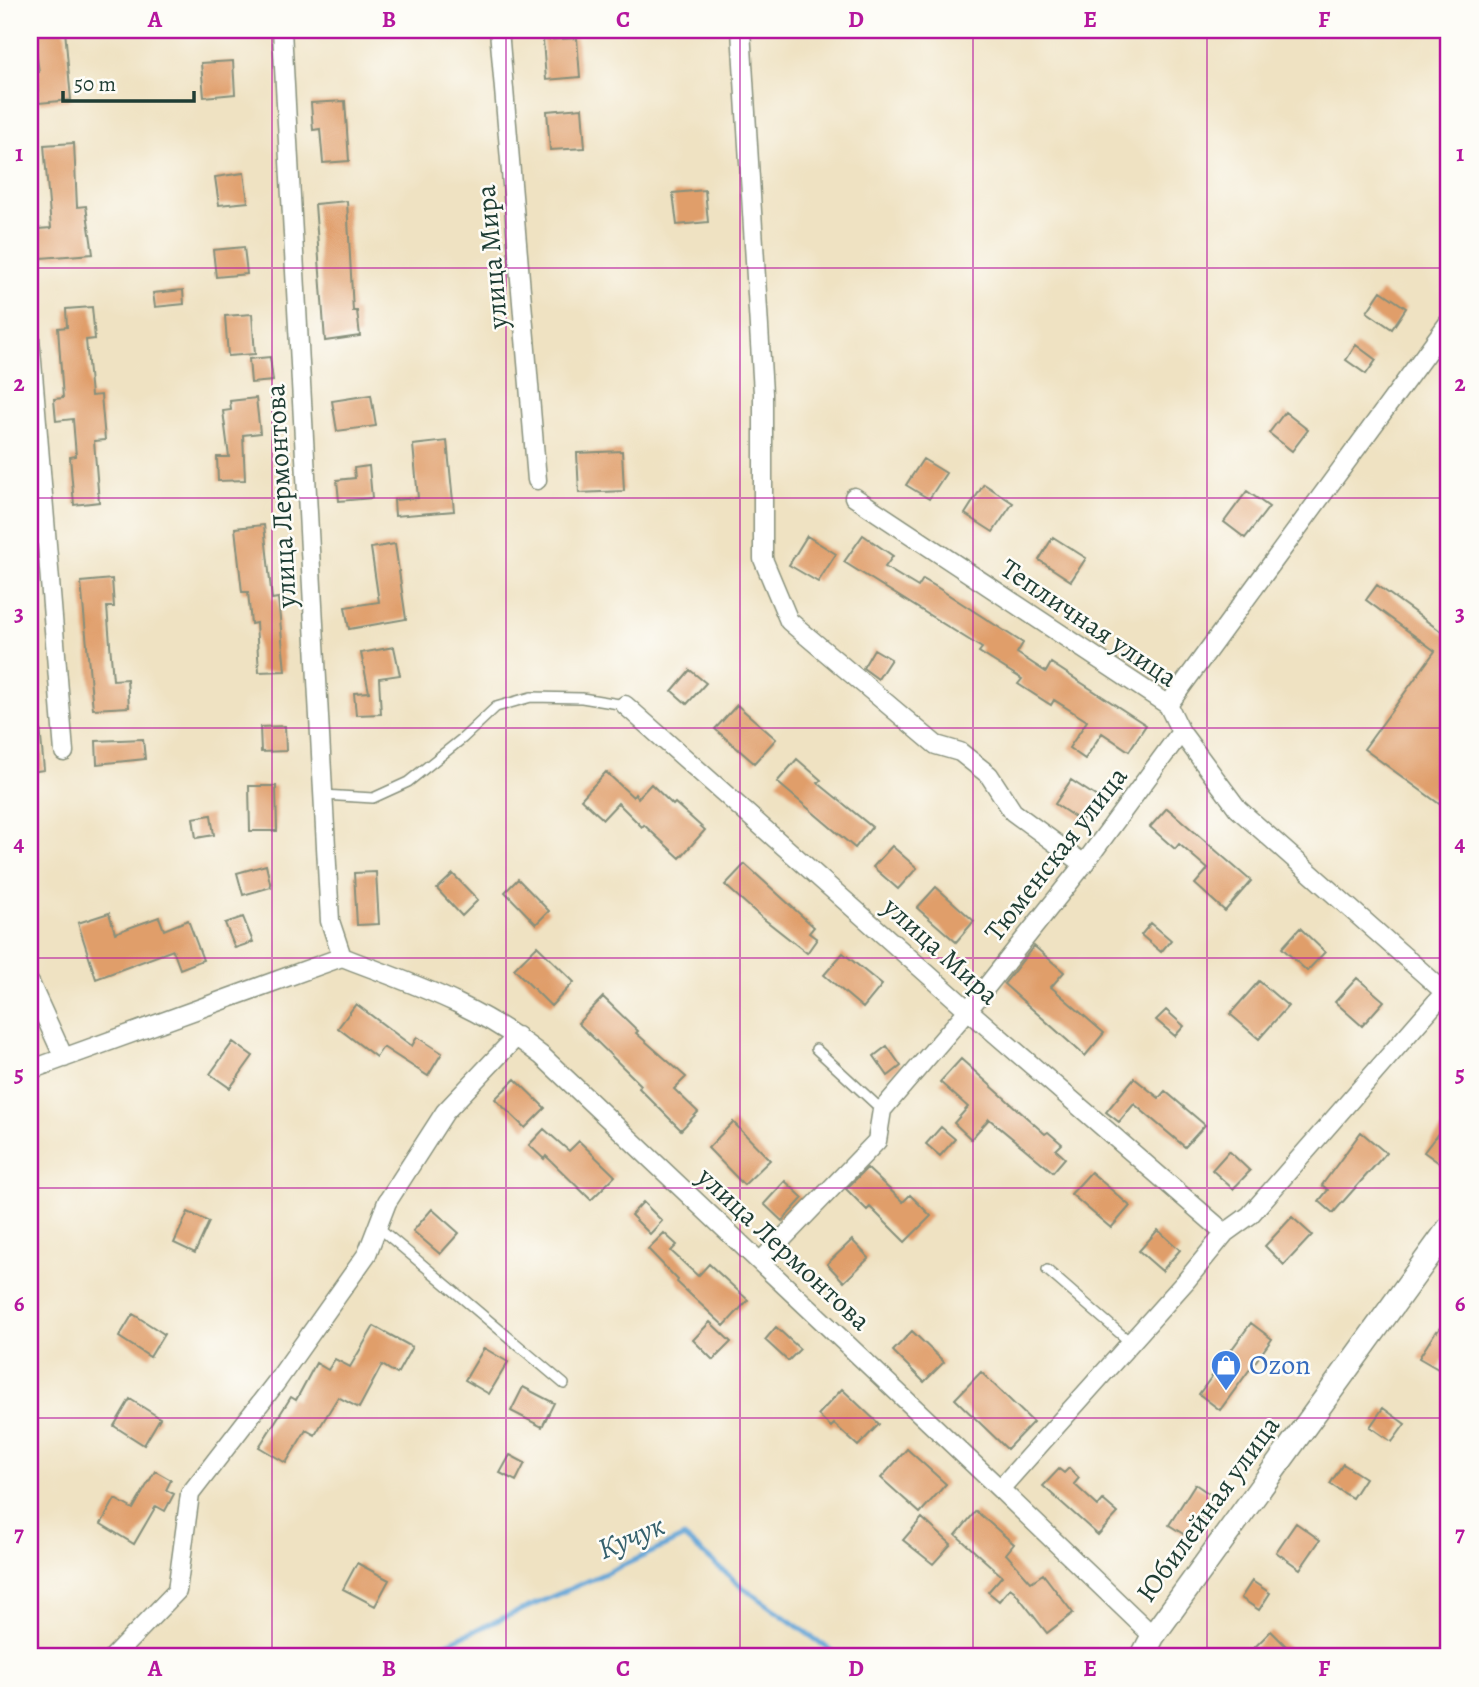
<svg xmlns="http://www.w3.org/2000/svg" width="1479" height="1687" font-family="Alegreya,serif">
  <style>
    .lines { fill: none; stroke-linecap: round; stroke-linejoin: round }
    .stream { stroke: #62a5d7; stroke-width: 5 }
    .building { fill: #e09e6a }
    .lane-casing { stroke: #87907b; stroke-width: 12 }
    .street-casing { stroke: #87907b; stroke-width: 21 }
    .secondary-casing { stroke: #87907b; stroke-width: 26 }
    .lane { stroke: #fff; stroke-width: 9 }
    .street { stroke: #fff; stroke-width: 18 }
    .secondary { stroke: #fff; stroke-width: 23 }
    .grid { fill: none; stroke: #b5179e; stroke-width: 2; stroke-opacity: 0.55 }
    .labels { text-anchor: middle; dominant-baseline: central; stroke-width: 5; stroke-linejoin: round; paint-order: stroke }
    .street-label { font-size: 28px; fill: #1f3d34; stroke: #fdfcf7 }
    .shop-label { font-size: 28px; fill: #366cbe; stroke: #fdfcf7; text-anchor: start }
    .water-label { font-size: 30px; font-style: italic; fill: #36616d; stroke: #fdfcf7 }
    .neatline { fill: none; stroke: #b5179e; stroke-width: 2.5 }
    .grid-label { font-size: 23px; text-anchor: middle; font-weight: bold; fill: #b5179e }
  </style>
  <rect width="100%" height="100%" fill="#fdfcf7"/>
  <filter id="ink" filterUnits="userSpaceOnUse"><feTurbulence type="fractalNoise" baseFrequency=".0143" numOctaves="2"/><feDisplacementMap in="SourceGraphic" scale="14" xChannelSelector="R" yChannelSelector="G"/><feConvolveMatrix kernelMatrix="1 2 1 2 8 2 1 2 1" color-interpolation-filters="sRGB"/></filter>
  <filter id="wash" filterUnits="userSpaceOnUse"><feTurbulence type="fractalNoise" baseFrequency=".00686" numOctaves="4" result="noise"/><feDisplacementMap in="SourceGraphic" scale="28" xChannelSelector="R" yChannelSelector="G"/><feGaussianBlur stdDeviation="1.57" result="paint"/><feColorMatrix in="noise" values="0 0 0 0 0 0 0 0 0 0 0 0 0 0 0 0 0 1.4 0 .05"/><feComposite in="paint" operator="in"/></filter>
  <g filter="url(#wash)">
    <rect width="100%" height="100%" fill="#efe2c2"/>
    <g class="lines">
      <path class="stream" d="M417,1657C505,1615 596,1580 684,1537L741,1586L840,1657"/>
    </g>
    <g id="blocks">
      <path class="building" d="M33,30H65L71,100L39,103L36,72H39Z
        M577,38L580,77L546,80L543,40Z
        M233,61L235,94L204,97L201,63Z
        M345,101L349,161L323,163L320,129L313,130L311,103Z
        M582,108L585,148L550,150L547,111Z
        M74,143L77,207L86,206L93,254L41,258L38,229L51,228L44,145Z
        M244,173L248,202L219,205L215,177Z
        M705,190L708,222L677,225L673,193Z
        M347,201L353,311H357L360,336L325,341L315,204Z
        M244,247L247,274L216,277L213,250Z
        M183,290L184,304L155,307L153,293Z
        M1381,291L1406,308L1392,329L1367,312Z
        M92,307L95,339L86,340L91,396L101,395L105,440L94,441L99,502L74,505L70,457L76,456L73,419L56,421L54,399L63,398L58,328L67,327L66,309Z
        M252,314L255,354L228,356L225,316Z
        M1356,345L1376,360L1366,374L1346,360Z
        M270,357L273,381L251,383L249,359Z
        M371,395L376,426L337,431L332,401Z
        M256,398L260,433L243,435L245,480L218,481L217,457H229L223,411L231,410L230,401Z
        M1285,412L1308,430L1292,451L1269,433Z
        M447,441L454,511L395,516L394,500L418,498L413,445Z
        M622,451L624,491L579,493L577,453Z
        M923,459L946,473L929,499L906,485Z
        M369,466L372,498L339,501L337,480L355,478L354,468Z
        M984,484L1013,503L993,532L965,514Z
        M1247,491L1269,507L1245,538L1224,522Z
        M264,525L272,599L278,598L285,671L259,672L256,623L251,624L248,592H242L235,528Z
        M863,535L893,556L885,567L918,587L923,579L935,586L1023,643L1017,653L1046,672L1051,663L1146,725L1129,751L1102,733L1085,759L1069,748L1087,721L1054,700L1051,705L1018,684L1022,679L979,652L982,648L844,562Z
        M807,536L836,554L818,582L789,565Z
        M1053,537L1086,558L1071,581L1039,560Z
        M395,544L406,619L349,629L345,607L379,602L371,548Z
        M112,579L114,607H107L113,680L127,679L129,707L93,709L81,582Z
        M1377,585L1446,635L1449,631V811L1364,749L1435,651L1366,600Z
        M394,647L400,675L379,678L381,714L356,715L354,693L369,692L361,653Z
        M874,649L891,659L878,679L863,668Z
        M690,670L706,683L687,704L672,691Z
        M737,705L776,739L754,763L715,729Z
        M285,726L286,751L261,752L260,727Z
        M40,727L44,770L30,772V728Z
        M143,739L145,759L97,764L96,741Z
        M797,759L821,780L818,783L872,827L855,848L777,782Z
        M606,772L633,797L635,794L638,798L651,784L673,805L675,803L705,830L680,858L644,825L642,827L618,803L603,819L581,799Z
        M1071,780L1097,797L1081,821L1055,804Z
        M249,786H276L277,831H250Z
        M1167,808L1251,881L1225,911L1195,884L1208,869L1179,844L1175,849L1150,827Z
        M211,815L214,835L196,838L193,818Z
        M892,846L917,868L898,889L873,867Z
        M745,864L814,927L809,933L817,939L807,953L760,916L725,885Z
        M266,865L271,887L243,895L237,873Z
        M376,872L379,924L357,925L354,873Z
        M453,874L478,900L462,916L437,889Z
        M518,879L549,911L536,924L505,892Z
        M936,887L974,921L956,942L917,908Z
        M109,913L115,933L159,917L164,930L188,920L203,960L180,969L173,950L96,979L78,923Z
        M243,917L253,942L235,948L225,923Z
        M1151,923L1171,940L1161,952L1141,935Z
        M1300,928L1325,952L1307,971L1282,948Z
        M537,946L574,982L551,1006L514,969Z
        M1034,946L1064,972L1051,987L1104,1033L1085,1056L1004,984Z
        M843,953L882,985L863,1008L824,975Z
        M1357,978L1384,1001L1362,1026L1335,1002Z
        M1259,981L1288,1006L1259,1039L1230,1014Z
        M603,997L638,1031L636,1033L686,1077L674,1089L698,1112L681,1130L639,1088L641,1085L578,1023Z
        M356,1004L412,1046L417,1037L442,1053L428,1076L383,1047L376,1057L338,1028Z
        M1166,1010L1184,1026L1175,1036L1156,1020Z
        M233,1042L253,1056L230,1088L210,1074Z
        M887,1046L901,1066L888,1076L874,1056Z
        M961,1059L1045,1134L1048,1132L1062,1144L1056,1150L1065,1158L1053,1172L989,1119L971,1139L954,1123L968,1107L940,1082Z
        M1134,1078L1159,1098L1165,1091L1205,1125L1185,1147L1134,1104L1119,1122L1106,1112Z
        M515,1079L545,1108L525,1128L495,1099Z
        M1449,1119V1170L1424,1152Z
        M733,1122L770,1160L744,1185L708,1148Z
        M941,1127L955,1139L940,1156L926,1144Z
        M544,1129L569,1151L579,1141L615,1176L591,1200L546,1156L544,1159L529,1145Z
        M1361,1132L1386,1153L1333,1213L1319,1201L1328,1190L1322,1185Z
        M1229,1151L1250,1171L1233,1189L1212,1170Z
        M867,1168L903,1202L910,1195L931,1216L905,1242L870,1207L867,1210L846,1189Z
        M1091,1172L1130,1206L1111,1228L1071,1194Z
        M785,1181L803,1198L782,1221L764,1204Z
        M643,1202L662,1221L650,1234L631,1215Z
        M432,1209L459,1233L440,1254L413,1231Z
        M188,1212L209,1222L195,1253L174,1243Z
        M1292,1217L1312,1235L1284,1265L1265,1246Z
        M1158,1230L1180,1250L1162,1271L1139,1251Z
        M664,1233L677,1245L671,1251L698,1276L709,1264L748,1300L724,1326L677,1282L678,1280L648,1249Z
        M852,1240L869,1258L844,1282L827,1264Z
        M133,1314L164,1334L150,1357L119,1337Z
        M1449,1315V1351L1438,1369L1419,1358L1436,1331L1437,1332Z
        M710,1322L731,1342L713,1360L693,1340Z
        M1251,1323L1272,1339L1220,1410L1199,1394Z
        M374,1326L412,1347L397,1374L382,1365L359,1408L338,1397L315,1435L306,1430L286,1463L259,1447L291,1397L296,1400L316,1363L328,1370L335,1359L350,1367Z
        M776,1327L800,1349L788,1361L765,1340Z
        M912,1331L944,1362L924,1382L893,1351Z
        M484,1348L508,1362L489,1394L465,1380Z
        M981,1372L1033,1422L1007,1449L955,1399Z
        M523,1387L554,1403L542,1427L511,1411Z
        M842,1389L879,1424L858,1446L834,1424L831,1427L818,1415Z
        M130,1399L160,1418L144,1445L114,1426Z
        M1383,1408L1405,1424L1392,1442L1370,1427Z
        M907,1449L946,1484L920,1513L881,1478Z
        M510,1455L525,1463L516,1481L500,1473Z
        M1343,1464L1365,1478L1352,1498L1330,1484Z
        M1069,1468L1079,1478L1074,1484L1098,1506L1103,1500L1118,1513L1098,1535L1043,1486L1059,1469L1064,1473Z
        M155,1471L171,1480L166,1490L174,1494L165,1511L156,1506L134,1544L101,1524L115,1499L133,1509Z
        M1195,1484L1214,1497L1188,1537L1169,1525Z
        M976,1511L1014,1544L1006,1554L1031,1582L1043,1574L1073,1613L1047,1633L1014,1591L1010,1588L999,1601L988,1592L1002,1576L956,1535Z
        M922,1518L951,1544L933,1564L903,1540Z
        M1296,1523L1320,1540L1300,1569L1276,1552Z
        M357,1563L389,1580L375,1606L343,1589Z
        M1252,1581L1270,1593L1259,1610L1241,1598Z
        M1271,1631L1297,1657H1258L1251,1651Z"/>
    </g>
  </g>
  <g filter="url(#ink)">
    <use href="#blocks" fill-opacity="0" stroke="#87907b" stroke-width="2"/>
    <g class="lines">
      <g class="lane-casing">
        <path id="lane" d="M323,795L373,798L408,782L463,738L496,707L531,697L582,698L625,705
          M816,1049L882,1110
          M378,1227L564,1384
          M1047,1270L1131,1343"/>
      </g>
      <g class="street-casing">
        <path id="street" d="M282,30L330,921L342,957
          M499,30L537,480
          M741,30L763,393V559L789,621L936,745L960,752L989,775L1013,812L1084,864
          M30,337L64,752
          M854,497L1168,705L1181,732L1238,809L1449,996
          M625,705L968,1010L1225,1233
          M1168,705L1449,322
          M30,983L64,1058
          M30,1070L342,957C418,986 478,1005 542,1056L1000,1489L1153,1636
          M760,1262L877,1141L882,1110L968,1010L1084,864L1181,732
          M1000,1489L1185,1282L1225,1233L1250,1215L1445,992
          M113,1657L177,1591L190,1494L275,1384L367,1254L387,1202L445,1112L517,1036"/>
      </g>
      <g class="secondary-casing">
        <path id="secondary" d="M1142,1657L1153,1636L1449,1228"/>
      </g>
      <use href="#lane" class="lane"/>
      <use href="#street" class="street"/>
      <use href="#secondary" class="secondary"/>
    </g>
  </g>
  <path class="grid" d="M272,30V1657M506,30V1657M740,30V1657M973,30V1657M1207,30V1657M30,268H1449M30,498H1449M30,728H1449M30,958H1449M30,1188H1449M30,1418H1449"/>
  <defs>
    <g id="shop-pin" transform="scale(1.575)"><path d="M0 17L-7.5 6A9.5 9.5 0 1 1 7.5 6Z" fill="#3f7fe0" stroke="#fdfcf7"/><path d="M-5-2.5h2.3a2.7 3.5 0 0 1 5.4 0H5L5.5 6h-11ZM-1.5-2.5h3a1.5 2.3 0 0 0-3 0Z" fill="#fff"/></g>
  </defs>
  <g fill-rule="evenodd">
    <use href="#shop-pin" x="1226" y="1365"/>
  </g>
  <g class="labels">
    <g class="street-label">
      <text transform="translate(492 257) rotate(-95)">улица Мира</text>
      <text transform="translate(281 496) rotate(-93)">улица Лермонтова</text>
      <text transform="translate(1089 623) rotate(34)">Тепличная улица</text>
      <text transform="translate(1056 854) rotate(-52)">Тюменская улица</text>
      <text transform="translate(941 951) rotate(42)">улица Мира</text>
      <text transform="translate(784 1249) rotate(43)">улица Лермонтова</text>
      <text transform="translate(1208 1509) rotate(-54)">Юбилейная улица</text>
    </g>
    <g class="shop-label">
      <text x="1249" y="1365">Ozon</text>
    </g>
    <g class="water-label">
      <text transform="translate(631 1537) rotate(-23)">Кучук</text>
    </g>
  </g>
  <rect width="1479" height="1687" fill="none" stroke="#fdfcf7" stroke-width="77"/>
  <path d="M63 91v10h131v-10" fill="none" stroke="#1f3d34" stroke-width="3.5"/>
  <text x="74" y="91" font-size="21" fill="#1f3d34" stroke="#fdfcf7" stroke-width="5" paint-order="stroke">50 m</text>
  <rect x="38" y="38" width="1402" height="1610" class="neatline"/>
  <g class="grid-label">
    <text x="155" y="27">A</text>
    <text x="389" y="27">B</text>
    <text x="623" y="27">C</text>
    <text x="856" y="27">D</text>
    <text x="1090" y="27">E</text>
    <text x="1324" y="27">F</text>
    <text x="19" y="161">1</text>
    <text x="1460" y="161">1</text>
    <text x="19" y="391">2</text>
    <text x="1460" y="391">2</text>
    <text x="19" y="621">3</text>
    <text x="1460" y="621">3</text>
    <text x="19" y="851">4</text>
    <text x="1460" y="851">4</text>
    <text x="19" y="1081">5</text>
    <text x="1460" y="1081">5</text>
    <text x="19" y="1311">6</text>
    <text x="1460" y="1311">6</text>
    <text x="19" y="1541">7</text>
    <text x="1460" y="1541">7</text>
    <text x="155" y="1676">A</text>
    <text x="389" y="1676">B</text>
    <text x="623" y="1676">C</text>
    <text x="856" y="1676">D</text>
    <text x="1090" y="1676">E</text>
    <text x="1324" y="1676">F</text>
  </g>
</svg>
